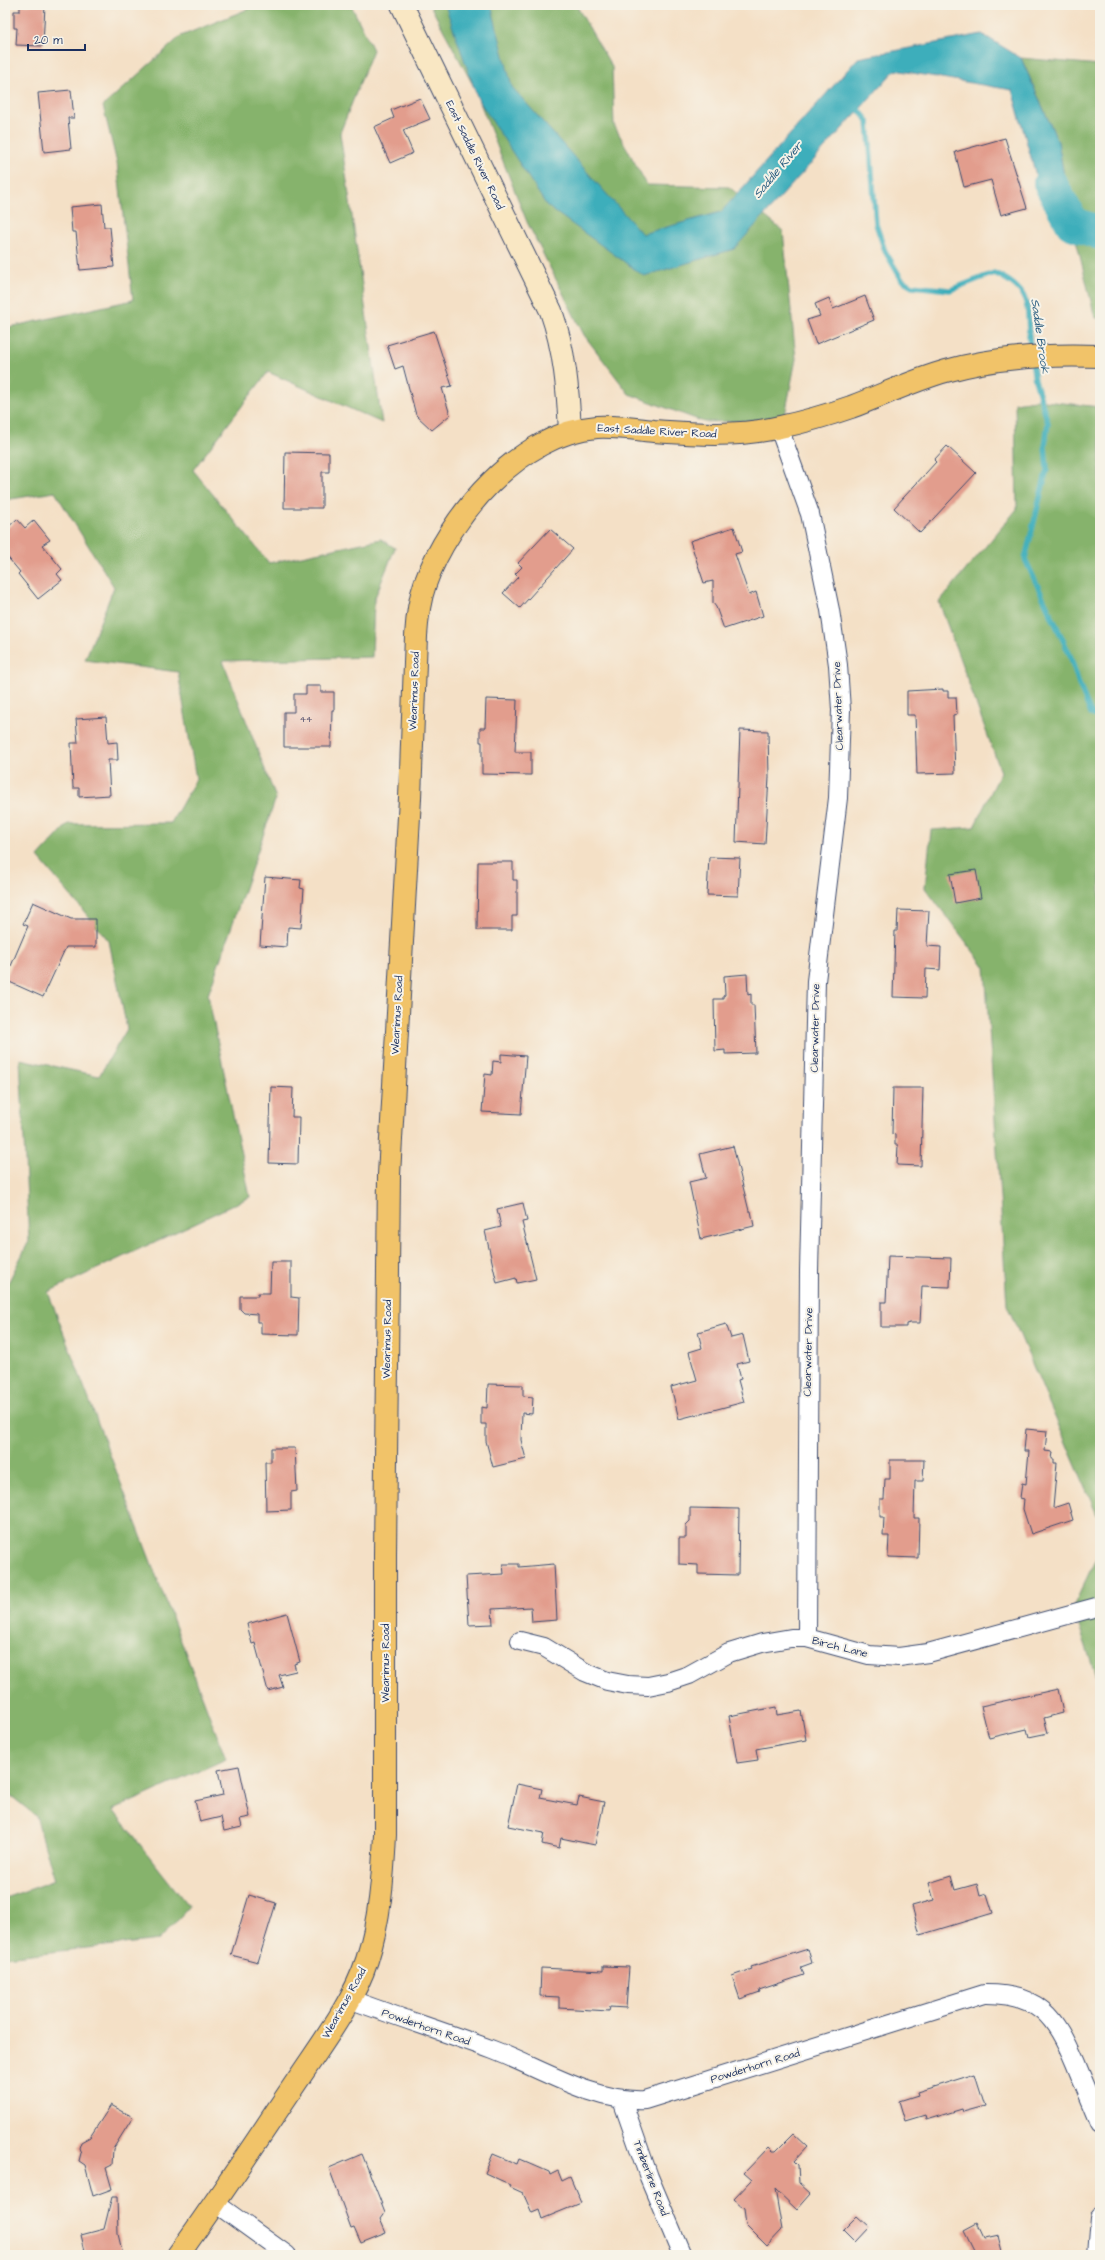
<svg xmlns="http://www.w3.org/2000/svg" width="1105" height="2260" font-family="'Architects Daughter',sans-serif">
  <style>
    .forest { fill: #86b36c; stroke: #507165 }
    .water { fill: #3eaebb; stroke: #2c6e8c }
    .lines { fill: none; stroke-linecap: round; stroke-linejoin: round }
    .stream { stroke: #3eaebb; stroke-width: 5.5 }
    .river { stroke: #3eaebb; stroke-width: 34 }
    .building { fill: #e29d8d }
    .minor-casing { stroke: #3c4a6e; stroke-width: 20 }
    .secondary-casing { stroke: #3c4a6e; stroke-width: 24 }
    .primary-casing { stroke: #3c4a6e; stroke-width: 24 }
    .minor { stroke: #fff; stroke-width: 18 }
    .secondary { stroke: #f9e7c3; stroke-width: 22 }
    .primary { stroke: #f1c369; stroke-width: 22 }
    .labels { text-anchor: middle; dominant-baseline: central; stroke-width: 4; stroke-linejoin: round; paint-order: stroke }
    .number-label { font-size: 9px; fill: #4d4a6a }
    .street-label { font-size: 11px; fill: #1b2f5e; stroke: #f7f3e8 }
    .water-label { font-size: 12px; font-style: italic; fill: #275b7f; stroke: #f7f3e8 }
  </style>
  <rect width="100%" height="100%" fill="#f7f3e8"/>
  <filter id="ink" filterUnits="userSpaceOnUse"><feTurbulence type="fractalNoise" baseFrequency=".025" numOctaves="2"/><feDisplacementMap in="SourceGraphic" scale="8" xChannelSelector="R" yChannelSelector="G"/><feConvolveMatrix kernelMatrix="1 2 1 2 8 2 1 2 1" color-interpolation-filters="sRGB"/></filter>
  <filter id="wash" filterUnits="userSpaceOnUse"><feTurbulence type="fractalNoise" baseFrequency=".012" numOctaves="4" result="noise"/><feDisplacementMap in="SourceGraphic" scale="16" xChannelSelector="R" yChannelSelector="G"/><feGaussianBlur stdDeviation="0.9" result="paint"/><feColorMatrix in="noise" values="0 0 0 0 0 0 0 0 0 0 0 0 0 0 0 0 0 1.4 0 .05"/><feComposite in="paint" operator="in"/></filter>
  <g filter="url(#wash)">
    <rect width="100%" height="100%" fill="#f4e0c6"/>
    <path class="forest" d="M258,5H351L373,50L340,133L382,423L268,372L193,470L269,563L381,539L395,548L374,600L372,657L223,661L276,798L208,995L250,1197L48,1292L226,1759L113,1810L189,1907L159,1940L5,1957V1898L55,1880L36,1816L5,1791V1289L29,1241L20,1059L99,1076L127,1029L109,941L38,857L68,824L171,823L196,779L178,672L85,660L114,587L55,492L5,500V328L133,300L117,163L103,106L181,36Z
      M430,5H576L612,67L614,125L647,185L729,187L783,231L796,359L784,420L704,422L629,394L584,335L527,222L473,85Z
      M1021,58L1100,65V318H1095L1072,223L1058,142Z
      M1035,400L1100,407V1522L1007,1305L985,967L925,888L931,830L974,827L1001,772L939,602L1017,509L1015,403Z
      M1100,1550V1689L1073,1607Z"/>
    <path class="water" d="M445,5H491L512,87L642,234L721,212L858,58L982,34L1021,58L1058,142L1072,223L1044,204L1012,90L895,70L734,249L644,276L547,206L478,99Z"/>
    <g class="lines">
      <path class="stream" d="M859,110L868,121L876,224L885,251L902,280L912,286L950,290L994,273C1039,293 1024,312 1031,353
        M1032,361L1035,380L1048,423L1045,446L1047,469L1025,559L1070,655L1079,684L1091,714L1100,718"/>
      <path class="river" d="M1050,183L1072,223L1100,233"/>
    </g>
    <g id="blocks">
      <path class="building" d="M20,5H45L43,46L16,45L17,28H14V11H20Z
        M71,90L74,118H68L71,149L44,152L38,93Z
        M420,98L430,119L403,130L413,153L390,163L374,127L394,118L391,110Z
        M1005,138L1027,208L1001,215L991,180L964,187L955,152Z
        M102,204L104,227H110L114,267L80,270L76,232H72L70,207Z
        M865,296L874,320L816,344L807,320L820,316L815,304L829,298L833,309Z
        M434,331L452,386L442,388L450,415L432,430L416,415L403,366L395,369L387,345Z
        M947,446L976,473L920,533L894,508L936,462L934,460Z
        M285,452L329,453V472H322V508H284Z
        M17,519L25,528L34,520L50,540L42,545L62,569L57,574L62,580L38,599L18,574L20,572L5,554V530Z
        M734,527L742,552L735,554L749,595L756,592L763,616L724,629L716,607L713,603V581L704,583L690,541Z
        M550,529L573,549L520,608L503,593L518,577L515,574L522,567L518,563Z
        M306,686H321V692H334V710H332L331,747H284V712H294V694H306Z
        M943,689V691H948V697H956L957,714L953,715L955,773L917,774L915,715H907V691Z
        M486,699L517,700L515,752H531V775L482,774V742H480V728H485Z
        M106,717L108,743L117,742L118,760H108L110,795L79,797V788H73L71,743H78L76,719Z
        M740,730L768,731L769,777L765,844L736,842Z
        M709,857L740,858L738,896L707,895Z
        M478,862H513V880H517V916H512V930H477Z
        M976,870L981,898L955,903L950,874Z
        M265,877L301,880L300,888L304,889L301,928L288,927L287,947L260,945Z
        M33,902L71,919H96V947H66L43,997L5,980L28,926L23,924Z
        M898,910L929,911L927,946L941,947L940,970L926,969L925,998L893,997L895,931H897Z
        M747,974L748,995L751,994V1005H754L756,1053L725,1054V1050L715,1051L714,999H723V996L725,995L724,976Z
        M501,1054L526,1056L521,1114L482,1112L485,1074L492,1075L493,1061L501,1062Z
        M271,1087L293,1088L292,1117H299L298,1164L269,1163Z
        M893,1088H923L921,1166L897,1165L898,1145H895V1135L892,1134Z
        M733,1146L749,1211H751L754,1226L701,1239L689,1182L706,1178L700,1154Z
        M523,1203L527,1221L522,1222L536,1279L517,1283L516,1278L497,1283L485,1231L501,1227L497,1209Z
        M888,1256L951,1258L950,1287L922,1286L920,1323H910L906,1324V1327H881V1302H886Z
        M271,1262H291V1297L299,1298L298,1335L261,1334V1322H257V1314L244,1313L240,1309V1296H258V1293H270Z
        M726,1324L731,1338L743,1335L749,1361L737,1364L741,1379L738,1380L744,1402L679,1419L671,1387L697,1380L689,1352L702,1348L698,1332Z
        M488,1384L523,1385V1396L533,1397L532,1414L522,1413L521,1440L526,1459L493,1467L486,1441V1424H481V1407L487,1408Z
        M1026,1429L1047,1431L1045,1451L1053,1452L1052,1459H1054V1463H1057L1053,1508L1068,1503L1073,1520L1031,1534L1023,1509L1024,1499L1020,1498L1022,1483L1026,1484L1029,1451H1024Z
        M271,1448H295L297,1491L291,1492V1510L266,1511L265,1462H271Z
        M890,1460H924L923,1481H915L914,1518H919L918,1558L888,1557L889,1536H883L884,1517H880V1499H884L885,1479H890Z
        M690,1508L739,1509L738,1575L698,1574V1565L679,1564V1538H686V1525L690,1521Z
        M503,1564H519V1567L554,1564L557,1620L532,1622L531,1607L492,1609L493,1624L469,1625L466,1576L504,1574Z
        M287,1613L300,1662L294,1664L296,1671L279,1675L283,1687L268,1691L255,1643L252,1644L247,1624Z
        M1058,1689L1063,1713L1044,1718L1048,1733L1029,1737L1027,1729L989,1738L981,1706Z
        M776,1707L777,1715L801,1711L806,1740L756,1749L758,1760L737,1763L729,1716Z
        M239,1766L250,1817L240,1819L242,1827L224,1831L221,1817L200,1822L195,1801L223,1795L218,1770Z
        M517,1784L542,1789L540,1798L577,1805L579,1797L604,1802L595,1845L561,1838L559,1848L542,1844L544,1833L508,1826Z
        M951,1876L955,1890L977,1884L980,1896L987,1894L993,1913L920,1935L912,1906L934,1900L929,1883Z
        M249,1895L276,1903L258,1962L231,1955Z
        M808,1949L812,1963L801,1967L804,1975L759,1990L760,1992L740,1999L732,1976L752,1969L751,1967Z
        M603,1966L629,1967L626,2008L610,2007L609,2011L559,2008V1997L540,1996L541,1968L603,1971Z
        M975,2074L985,2106L963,2112L962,2109L926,2120L925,2115L905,2121L899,2101L918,2095L917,2092Z
        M111,2105L133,2117L113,2149L112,2165L106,2168L112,2189L93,2196L85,2165L79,2161L81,2153L79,2148L81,2142L90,2137Z
        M793,2134L807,2147L794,2161L798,2165L799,2183L811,2194L797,2210L775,2189L782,2230L767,2246L746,2225L744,2208L734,2199L752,2180L744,2173L769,2147L773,2151H776Z
        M362,2154L385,2212L380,2219L386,2233L361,2243L354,2227L351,2228L329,2168Z
        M493,2154L517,2164L519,2159L549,2172L550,2175L558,2171L562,2181L570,2177L581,2203L542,2219L539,2210L532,2213L523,2193L510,2187L511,2185L485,2173Z
        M112,2197H117L118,2234L123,2255H86L81,2235L104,2229Z
        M857,2216L869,2227L855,2242L843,2230Z
        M977,2224L984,2239L998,2236L1003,2255H976L964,2231Z"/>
    </g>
  </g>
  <g filter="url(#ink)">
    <use href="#blocks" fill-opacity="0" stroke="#3c4a6e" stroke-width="1"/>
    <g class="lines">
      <g class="minor-casing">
        <path id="minor" d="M779,428L810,514L830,610L838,665L841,710L838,798L816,981L809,1271L807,1638
          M520,1641L544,1647L585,1672L607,1681L628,1685L648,1686L668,1682L689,1675L729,1653L762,1643L791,1638H807L869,1655L899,1657L928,1653L1100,1606
          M349,1999C397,2017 445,2032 493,2050C540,2068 595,2103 645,2100L984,1994C1039,1993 1055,2016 1075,2063C1083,2083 1092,2103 1100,2123
          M622,2100L649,2177L682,2255
          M215,2203L287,2255
          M1097,2255L1100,2217"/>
      </g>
      <g class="secondary-casing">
        <path id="secondary" d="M402,5L551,311C565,351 568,390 570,432"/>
      </g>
      <g class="primary-casing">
        <path id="primary" d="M178,2255C220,2197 259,2137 299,2078C323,2042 354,2001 367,1960C380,1920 383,1877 385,1835V1555L389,1175L410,798L416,636C417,619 419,601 425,584C449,516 520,433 597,427C616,426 635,429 654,431C696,434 739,437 780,427C804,422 828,415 851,407C883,395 914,380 946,371C996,357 1049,354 1100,356"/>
      </g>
      <use href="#minor" class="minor"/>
      <use href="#secondary" class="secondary"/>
      <use href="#primary" class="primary"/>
    </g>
  </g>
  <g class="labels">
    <g class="number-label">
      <text x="306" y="719">44</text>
    </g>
    <g class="street-label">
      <text transform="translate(475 155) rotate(64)">East Saddle River Road</text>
      <text transform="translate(657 431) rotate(3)">East Saddle River Road</text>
      <text transform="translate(414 691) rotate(-88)">Wearimus Road</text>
      <text transform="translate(838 706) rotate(-92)">Clearwater Drive</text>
      <text transform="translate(397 1015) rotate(-87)">Wearimus Road</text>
      <text transform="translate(815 1028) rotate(-89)">Clearwater Drive</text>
      <text transform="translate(387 1339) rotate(-89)">Wearimus Road</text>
      <text transform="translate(808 1352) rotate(-89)">Clearwater Drive</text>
      <text transform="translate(840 1647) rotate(14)">Birch Lane</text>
      <text transform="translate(385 1663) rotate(-90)">Wearimus Road</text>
      <text transform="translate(344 2003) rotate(-61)">Wearimus Road</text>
      <text transform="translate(426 2027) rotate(19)">Powderhorn Road</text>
      <text transform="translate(755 2066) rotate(-17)">Powderhorn Road</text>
      <text transform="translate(651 2178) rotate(69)">Timberline Road</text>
    </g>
    <g class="water-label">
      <text transform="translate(778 170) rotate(-50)">Saddle River</text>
      <text transform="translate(1040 336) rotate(82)">Saddle Brook</text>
    </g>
  </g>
  <rect width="1105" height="2260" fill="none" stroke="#f7f3e8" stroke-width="20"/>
  <path d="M28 44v6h57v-6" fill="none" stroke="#1b2f5e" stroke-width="2"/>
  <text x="34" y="44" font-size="12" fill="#1b2f5e" stroke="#f7f3e8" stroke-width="3" paint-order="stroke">20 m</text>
</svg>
